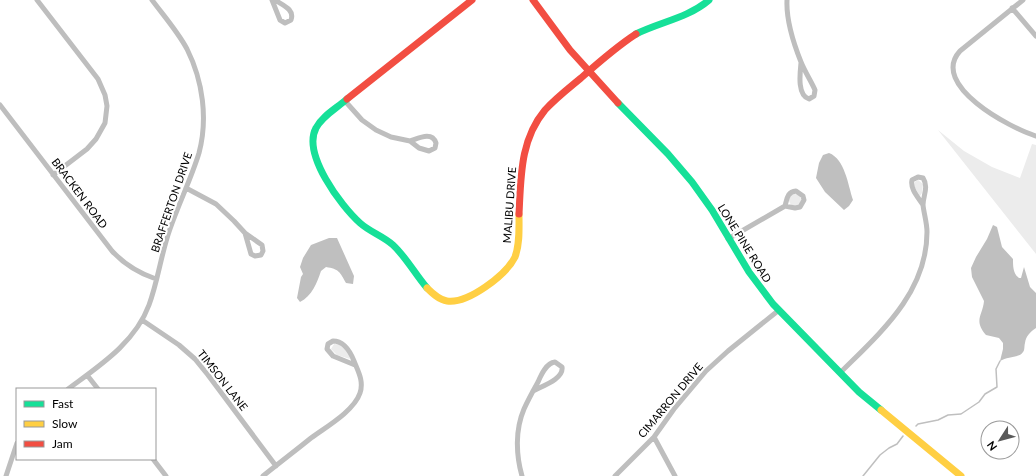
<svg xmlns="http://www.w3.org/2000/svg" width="1036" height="476" font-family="Lato,sans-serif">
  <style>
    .green { fill: #ececec }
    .water { fill: #bfbfbf }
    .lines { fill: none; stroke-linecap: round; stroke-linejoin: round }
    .stream { stroke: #bfbfbf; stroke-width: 1.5 }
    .street { stroke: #bebebe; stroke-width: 5 }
    .fast { stroke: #16e098; stroke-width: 7 }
    .slow { stroke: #ffcf43; stroke-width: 7 }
    .jam { stroke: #f24e42; stroke-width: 7 }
    .labels { text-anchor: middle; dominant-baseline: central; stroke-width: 4; stroke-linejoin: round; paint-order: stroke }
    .street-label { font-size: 11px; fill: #000; stroke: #fff }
  </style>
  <rect width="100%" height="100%" fill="#fff"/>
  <path class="green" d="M938,130L964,151L992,167L1020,178L1032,144L1036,145V254Z
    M918,180L923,184L922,193L920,196L914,186L915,182Z
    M789 200a6 6 0 1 1 12 0a6 6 0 1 1-12 0Z
    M334,344C342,344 348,352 350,359L337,355L331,349Z"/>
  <path class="water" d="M829,153C845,159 848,185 853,200L849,206L844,210L825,192L816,178L819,163L823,155Z
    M993,225L997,227L1002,247L1013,259C1013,266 1013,274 1019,278H1021L1024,267L1030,287L1036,293V328C1030,332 1026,336 1025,343C1024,346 1025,350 1023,352C1020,358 1008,356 1000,361L1003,349V343L999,338L986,335C973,320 983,315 984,301L972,277L971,268L976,257L987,239Z
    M329,238H337L354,276L353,284L346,283C340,272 339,269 326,267L321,271C317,283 312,296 300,302L297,298L301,277L303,274L300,267L303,258L311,245Z"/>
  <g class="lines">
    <path class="stream" d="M916,426L918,424L938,420L948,415L961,414L979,402L985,394L997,387L996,369L1000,361
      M863,476L880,455L889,448L897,444L903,436"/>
    <path class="street" d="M37,0L98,79L105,95L107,106L105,123L96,139L87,149L53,175
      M272,0L280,20L285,23L291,20C295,9 282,5 275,0
      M787,0C786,21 793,42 801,62C805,72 811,81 815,90L814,96L809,99C797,95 800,73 801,63
      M1023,0L960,51C929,85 1010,128 1036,136
      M1012,8L1036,36
      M345,101L362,120L376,130L391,137L410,141L419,148L429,151L435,148L436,143C432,131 419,138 410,141
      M0,105L112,251C125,265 138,273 156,279
      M186,188L216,204L234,221L245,233L251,254L255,256L261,255L263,251L262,245L245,233
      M728,239L785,206C787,199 787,192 796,191L803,196L804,200L800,207L795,208L785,206
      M142,320L179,345L195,359L208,375L276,466
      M840,373C880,333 927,293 927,232C927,223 924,214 923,205C923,196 929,187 923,178L918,177L912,180C910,189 918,197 923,205
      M87,375L98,389
      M68,389C99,366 135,343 149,305C158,281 161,254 170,229C179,203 191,179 199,153C208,119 203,81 187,49C178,32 164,16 152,0
      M654,437L675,476
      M153,459L166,476
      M6,476L17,443
      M263,476C279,463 295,451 311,438C326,427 354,411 360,393C364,381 358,371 354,361C350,351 343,341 333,341L328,344L327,349L333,356L355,365
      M522,476C516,455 515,430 524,409C528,400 533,391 538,382C541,375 546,363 555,362L562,367C564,379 542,386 533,391
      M615,476L654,437L674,409L706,371L728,351L779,310"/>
    <path class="fast" d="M636,34C660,22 688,18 709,0
      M347,99C337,108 322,116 316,128C302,154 341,206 360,223C370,232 383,236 393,245C406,257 415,274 427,288
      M618,103L668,154L692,182L712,210L749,272L773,304L859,392L881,410"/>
    <path class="slow" d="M427,288C432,293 439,300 447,301C468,304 506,275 515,257C520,244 519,228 519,214
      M881,410L961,476"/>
    <path class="jam" d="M533,0L570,50L618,103
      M347,99L472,0
      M519,214C521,177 520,140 545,110C556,98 569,88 581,78C599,62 616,47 636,34"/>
  </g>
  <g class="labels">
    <g class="street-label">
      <text transform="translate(80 193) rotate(53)">BRACKEN ROAD</text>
      <text transform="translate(171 202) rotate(-71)">BRAFFERTON DRIVE</text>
      <text transform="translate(509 205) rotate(-86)">MALIBU DRIVE</text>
      <text transform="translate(745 243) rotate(58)">LONE PINE ROAD</text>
      <text transform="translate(223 380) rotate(52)">TIMSON LANE</text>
      <text transform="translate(670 400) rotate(-50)">CIMARRON DRIVE</text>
    </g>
  </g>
  <rect x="16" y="388" width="140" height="72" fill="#ffffff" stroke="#999999"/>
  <rect x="24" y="401" width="20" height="6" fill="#16e098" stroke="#999999"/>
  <text x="52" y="408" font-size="12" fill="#000000">Fast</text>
  <rect x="24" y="421" width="20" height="6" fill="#ffcf43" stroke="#999999"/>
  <text x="52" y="428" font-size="12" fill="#000000">Slow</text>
  <rect x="24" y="441" width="20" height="6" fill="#f24e42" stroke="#999999"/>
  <text x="52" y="448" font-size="12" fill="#000000">Jam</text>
  <g transform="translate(1000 440) rotate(234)"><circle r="19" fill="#ffffff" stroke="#999999"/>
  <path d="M0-3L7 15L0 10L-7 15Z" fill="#595959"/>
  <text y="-6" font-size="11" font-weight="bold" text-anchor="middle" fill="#000000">N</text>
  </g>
</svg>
